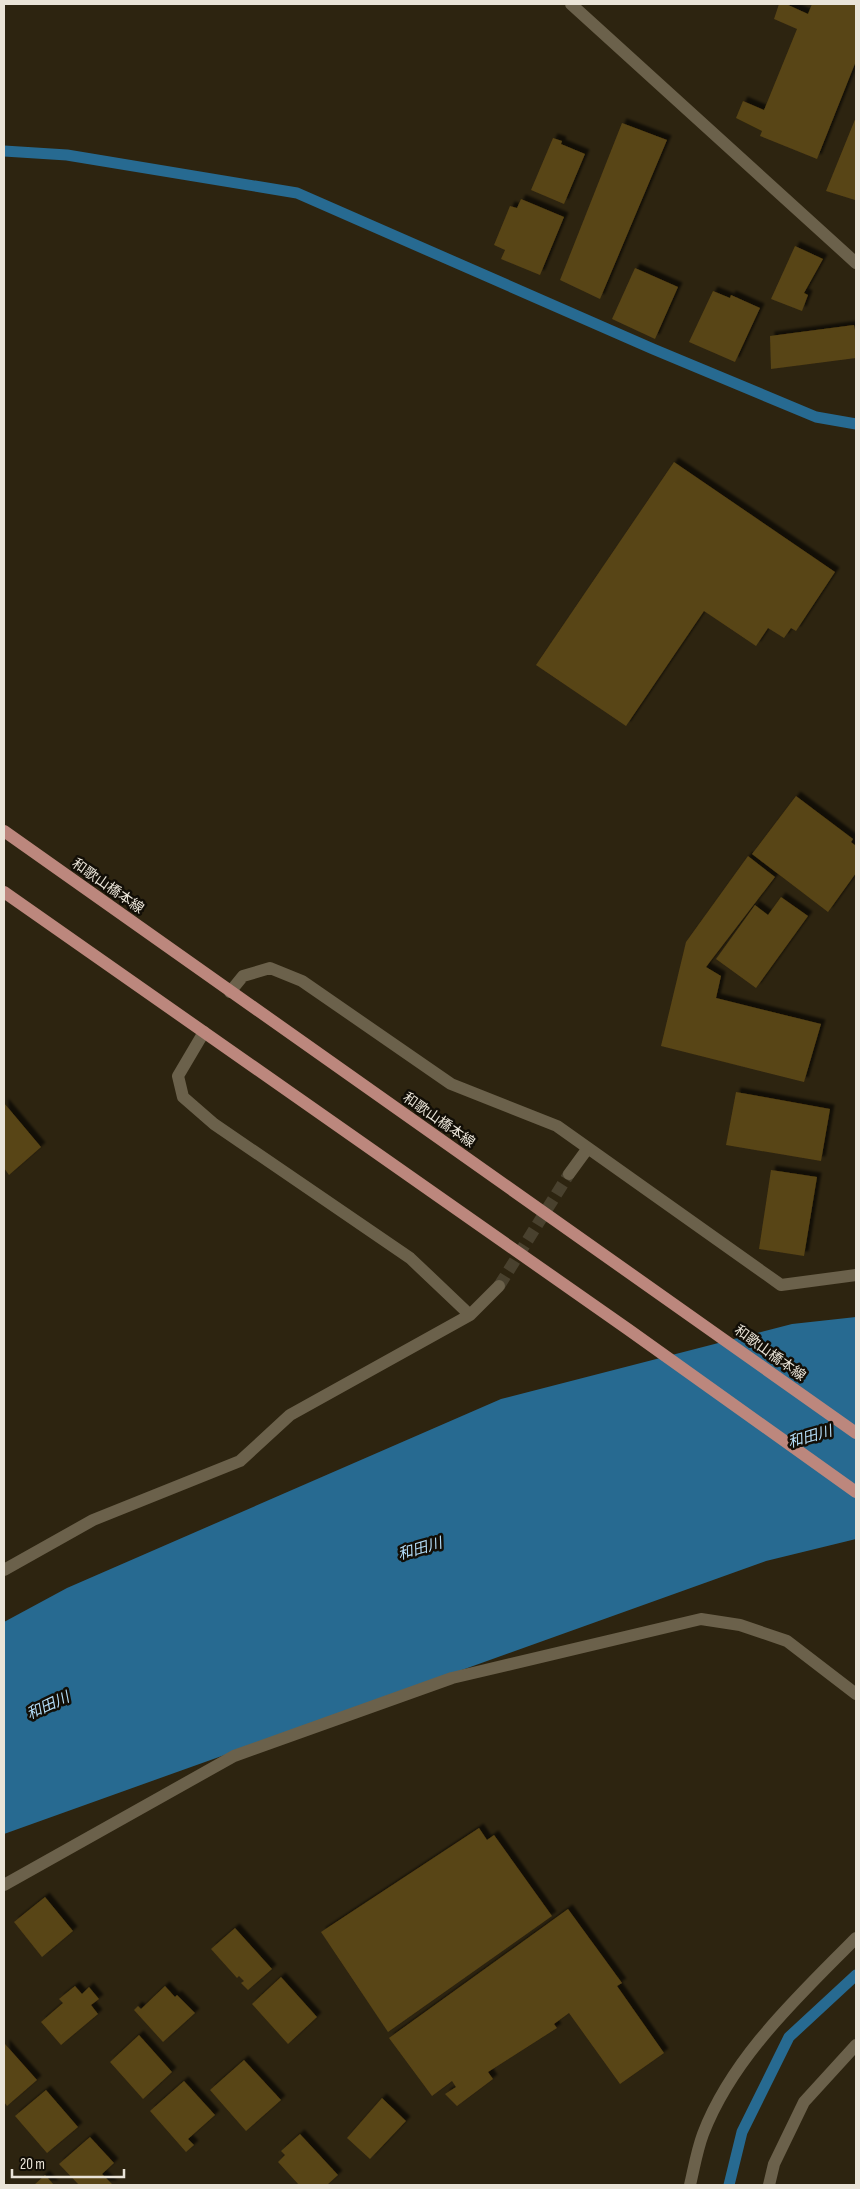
<svg xmlns="http://www.w3.org/2000/svg" width="860" height="2189" font-family="'Sofia Sans Condensed','Noto Sans JP',sans-serif">
  <style>
    .water { fill: #276a91 }
    .lines { fill: none; stroke-linecap: round; stroke-linejoin: round }
    .stream { stroke: #276a91; stroke-width: 11 }
    .building { fill: #584415; filter: url(#shadow) }
    .street-tunnel { stroke: #49412e; stroke-width: 12; stroke-dasharray: 12 6; stroke-linecap: butt }
    .street { stroke: #6b614b; stroke-width: 12 }
    .secondary { stroke: #6b614b; stroke-width: 12 }
    .primary { stroke: #bc877d; stroke-width: 12 }
    .labels { text-anchor: middle; dominant-baseline: central; stroke-width: 5; stroke-linejoin: round; paint-order: stroke }
    .street-label { font-size: 14px; fill: #eae4d8; stroke: #120e06 }
    .water-label { font-size: 15px; font-style: italic; fill: #b3dcf7; stroke: #120e06 }
  </style>
  <defs>
    <filter id="shadow"><feDropShadow dx="4.5" dy="-4.5" stdDeviation="1" flood-color="#0009"/></filter>
  </defs>
  <rect width="100%" height="100%" fill="#2d2410"/>
  <path class="water" d="M856,1317V1539L766,1561L4,1834V1622L67,1588L501,1399L792,1324Z"/>
  <g class="lines">
    <path class="stream" d="M4,151L67,155L297,193L653,349L816,417L856,424
      M729,2185L742,2132L789,2037L856,1975"/>
  </g>
  <path class="building" d="M779,4H786L808,14L812,4H856V61L817,159L760,136L762,131L736,118L743,101L764,110L797,29L774,19Z
    M856,117V196L855,200L826,191Z
    M622,123L667,140L600,299L560,280Z
    M553,138L562,141L561,144L585,154L564,204L531,190Z
    M521,199L564,217L540,275L501,259L505,250L494,245L510,206L517,208Z
    M795,246L823,259L804,293L808,295L802,311L771,299Z
    M635,268L678,287L655,339L612,319Z
    M713,291L730,298L731,295L760,308L735,362L689,342Z
    M854,325L855,330H856V358L771,369L770,336Z
    M674,462L835,572L796,631L791,628L784,638L768,628L756,646L704,611L626,726L536,665Z
    M796,796L853,839L851,842L856,846V873L828,912L752,854Z
    M748,856L775,877L706,967L721,976L716,998L821,1024L804,1082L661,1046L686,942Z
    M781,897L808,916L756,988L716,959L755,905L768,915Z
    M736,1092L830,1109L821,1161L726,1145Z
    M4,1103L41,1147L9,1175L4,1168Z
    M771,1170L817,1177L804,1256L759,1249Z
    M479,1828L487,1840L494,1835L552,1916L388,2032L321,1932Z
    M45,1897L73,1931L42,1957L14,1922Z
    M568,1909L622,1983L617,1986L664,2053L620,2084L569,2013L554,2024L557,2028L488,2072L493,2079L457,2106L445,2094L456,2087L452,2081L432,2096L389,2038Z
    M235,1928L272,1969L248,1990L241,1983L244,1981L239,1976L237,1978L211,1949Z
    M281,1977L317,2017L288,2044L252,2004Z
    M75,1986L82,1994L89,1987L99,1999L91,2005L98,2014L61,2045L41,2022L63,2003L59,1999Z
    M165,1986L175,1997L177,1995L195,2013L163,2042L134,2010L138,2006L141,2009Z
    M139,2035L172,2072L143,2099L110,2062Z
    M5,2044L37,2080L7,2106L4,2102Z
    M244,2060L281,2100L246,2131L210,2090Z
    M184,2081L215,2115L188,2139L194,2145L186,2152L150,2111Z
    M46,2090L78,2127L47,2153L15,2116Z
    M382,2098L406,2121L370,2159L347,2138Z
    M300,2134L338,2175L327,2185H299L278,2162L285,2155L281,2151Z
    M90,2137L114,2163L102,2174L113,2185H79L59,2164Z
    M45,2175L54,2185H34Z"/>
  <g class="lines">
    <path class="street-tunnel" d="M499,1286L569,1174"/>
    <path class="street" d="M230,992L243,976L270,968L302,981L451,1084L557,1126L588,1148
      M204,1032L178,1076L183,1097L214,1124L410,1258L470,1315
      M569,1174L588,1148L781,1285L856,1275
      M4,1570L93,1520L240,1461L290,1415L470,1315L499,1286
      M4,1885L234,1756L452,1678L701,1619L740,1625L787,1641L856,1694
      M690,2185C694,2168 697,2150 703,2134C733,2056 799,1996 856,1938
      M769,2185L774,2164L804,2102L856,2045"/>
    <path class="secondary" d="M571,4L856,263"/>
    <path class="primary" d="M4,831L856,1433
      M4,892L629,1330L856,1492"/>
  </g>
  <g class="labels">
    <g class="street-label">
      <text transform="translate(108 886) rotate(35)">和歌山橋本線</text>
      <text transform="translate(439 1120) rotate(35)">和歌山橋本線</text>
      <text transform="translate(770 1353) rotate(36)">和歌山橋本線</text>
    </g>
    <g class="water-label">
      <text transform="translate(810 1437) rotate(-16)">和田川</text>
      <text transform="translate(420 1549) rotate(-16)">和田川</text>
      <text transform="translate(48 1706) rotate(-25)">和田川</text>
    </g>
  </g>
  <rect width="860" height="2189" fill="none" stroke="#eae4d8" stroke-width="10"/>
  <path d="M12 2169v8h112v-8" fill="none" stroke="#eae4d8" stroke-width="2.5"/>
  <text x="20" y="2169" font-size="15" fill="#eae4d8" stroke="#120e06" stroke-width="4" paint-order="stroke">20 m</text>
</svg>
